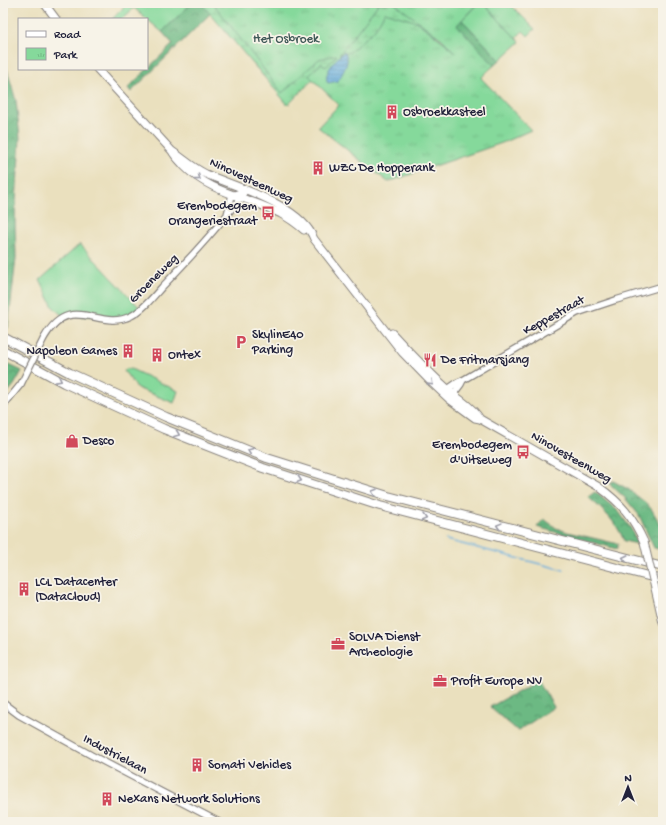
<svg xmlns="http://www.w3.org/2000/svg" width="666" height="825" font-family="'Gochi Hand',sans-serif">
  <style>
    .grass { fill: #85d99b; stroke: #547e6b }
    .forest { fill: url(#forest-crowns); stroke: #476e5f }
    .wetland { fill: url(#wetland-marsh); stroke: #547e6b }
    .park { fill: url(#park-tufts); stroke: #547e6b }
    .water { fill: url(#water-rules); stroke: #44688c }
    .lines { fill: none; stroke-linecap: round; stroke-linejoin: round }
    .stream { stroke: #66aedd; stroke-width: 1.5 }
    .minor-casing { stroke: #86817c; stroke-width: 8 }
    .major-casing { stroke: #86817c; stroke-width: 9 }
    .highway-casing { stroke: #86817c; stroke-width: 10 }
    .minor { stroke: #fff; stroke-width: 5.5 }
    .major { stroke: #fff; stroke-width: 7 }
    .highway { stroke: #fff; stroke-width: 8 }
    .minor-bridge-casing { stroke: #86817c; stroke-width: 8; stroke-linecap: butt }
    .major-bridge-casing { stroke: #86817c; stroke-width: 9; stroke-linecap: butt }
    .minor-bridge { stroke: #fff; stroke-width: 5.5 }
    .major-bridge { stroke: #fff; stroke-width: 7 }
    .oneway { stroke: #9c9ca7 }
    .labels { text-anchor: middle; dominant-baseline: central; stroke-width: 3.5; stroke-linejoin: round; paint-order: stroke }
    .park-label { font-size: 13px; fill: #405958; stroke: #f7f3e8 }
    .poi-label { font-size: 13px; fill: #22223b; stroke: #f7f3e8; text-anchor: start }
    .street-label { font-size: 13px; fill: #22223b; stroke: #f7f3e8 }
  </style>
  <defs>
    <pattern id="forest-crowns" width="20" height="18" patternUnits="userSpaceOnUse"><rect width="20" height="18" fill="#6cb983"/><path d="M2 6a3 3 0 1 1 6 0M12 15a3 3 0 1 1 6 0" fill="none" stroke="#58966c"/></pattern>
    <pattern id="wetland-marsh" width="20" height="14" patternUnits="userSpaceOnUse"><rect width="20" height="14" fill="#85d99b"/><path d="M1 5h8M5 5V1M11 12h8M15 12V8" fill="none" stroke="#73ba86"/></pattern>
    <pattern id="park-tufts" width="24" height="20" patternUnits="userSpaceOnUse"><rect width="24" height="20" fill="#85d99b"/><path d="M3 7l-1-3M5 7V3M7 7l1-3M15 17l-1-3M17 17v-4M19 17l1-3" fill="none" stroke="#73ba86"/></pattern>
    <pattern id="water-rules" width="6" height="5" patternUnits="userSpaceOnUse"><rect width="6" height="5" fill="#66aedd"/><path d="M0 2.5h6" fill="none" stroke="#548db4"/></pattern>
  </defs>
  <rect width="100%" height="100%" fill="#f7f3e8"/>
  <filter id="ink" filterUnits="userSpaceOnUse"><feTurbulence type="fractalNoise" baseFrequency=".025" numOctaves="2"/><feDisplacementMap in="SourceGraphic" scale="8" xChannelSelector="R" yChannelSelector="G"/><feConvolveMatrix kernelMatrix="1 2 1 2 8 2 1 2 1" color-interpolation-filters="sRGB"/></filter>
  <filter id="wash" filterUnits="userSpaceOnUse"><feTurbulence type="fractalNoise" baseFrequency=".012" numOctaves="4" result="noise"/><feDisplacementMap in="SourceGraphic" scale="16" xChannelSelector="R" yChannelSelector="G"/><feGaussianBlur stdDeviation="0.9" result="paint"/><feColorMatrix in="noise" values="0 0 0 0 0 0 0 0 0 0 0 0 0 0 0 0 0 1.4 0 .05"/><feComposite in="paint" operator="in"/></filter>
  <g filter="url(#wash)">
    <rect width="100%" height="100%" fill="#eae0be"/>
    <path class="grass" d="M128,3H192L162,32L134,8L122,19H112Z
      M478,3H483L520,42L500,60L462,20Z
      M80,244L141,309L123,319L91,316L64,317L53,307L40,280Z
      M126,369H131L178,391L174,403L137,388L124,371Z"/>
    <path class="forest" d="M192,3H209L214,10L131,92L128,88L173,44L162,32Z
      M462,20L500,60L480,78L443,40Z
      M3,55L16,101L20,138L15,219L16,258L8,328L3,326Z
      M3,362L22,371L14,385L3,398Z
      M613,481L628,489L646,503L652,510L663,529V550L654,548L639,515L625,498L609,483Z
      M595,492L619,512L631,529L638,544L624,541C617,522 603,510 588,497Z
      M544,519L556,528L567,532L618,544L617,549L537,527Z
      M538,680L554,707L518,731L490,707Z"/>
    <path class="wetland" d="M201,3H475L446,34L393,38L319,73L288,105Z"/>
    <path class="park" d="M213,3H379L339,55L350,52L375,29L385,12L417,22L445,43L456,54L443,40L394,3H478L457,25L494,65L481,78L531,130L502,143L388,182L318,127L339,105L309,76L321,63L326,67L337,55L319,59L282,93Z
      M483,3H509L535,29L528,36L523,31L516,38Z"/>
    <path class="water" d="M344,52C350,59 346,66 343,72C341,75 340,79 337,81C335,82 331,82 328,83C322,73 337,58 344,52Z"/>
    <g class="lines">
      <path class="stream" d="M446,540L564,570"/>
    </g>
  </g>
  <g filter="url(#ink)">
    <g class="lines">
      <g class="minor-casing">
        <path id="minor" d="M227,215L232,195L246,190
          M44,338C71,291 98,332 131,316C143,310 153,297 162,287C192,256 221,225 246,190
          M445,391L458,382L463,380L577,313L616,300L663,286
          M452,396L461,384L463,380
          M3,406L21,384
          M3,703L19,715L91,755L219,822"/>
      </g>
      <g class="major-casing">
        <path id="major" d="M44,3L56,19
          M97,69L172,151C175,157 180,161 184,166C210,193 249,197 281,214C289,218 297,224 304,230
          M172,151C184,159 193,168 206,174C236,187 301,205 314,239L402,352L432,383L449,399L475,418L480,419L599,487C621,503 633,517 644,542
          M392,333C411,354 431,374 451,392C461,401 474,408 480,419
          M658,601L663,623"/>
      </g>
      <g class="highway-casing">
        <path id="highway" d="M3,337L70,373L166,417L267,458L388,496L663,567
          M3,350L64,383L164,429L263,468L380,506L663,580"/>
      </g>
      <use href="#minor" class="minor"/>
      <use href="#major" class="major"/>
      <use href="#highway" class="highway"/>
      <g class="minor-bridge-casing">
        <path id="minor-bridge" d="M21,384L44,338"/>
      </g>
      <g class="major-bridge-casing">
        <path id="major-bridge" d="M644,542L658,601"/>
      </g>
      <use href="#minor-bridge" class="minor-bridge"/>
      <use href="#major-bridge" class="major-bridge"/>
    </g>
    <defs><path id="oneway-chevron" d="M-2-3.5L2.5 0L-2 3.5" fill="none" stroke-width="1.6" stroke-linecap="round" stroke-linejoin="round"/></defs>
    <g class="oneway">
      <use href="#oneway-chevron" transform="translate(198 178) rotate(36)"/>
      <use href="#oneway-chevron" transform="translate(59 380) rotate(28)"/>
      <use href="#oneway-chevron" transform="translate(431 383) rotate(45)"/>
      <use href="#oneway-chevron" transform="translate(177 434) rotate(21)"/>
      <use href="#oneway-chevron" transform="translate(250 451) rotate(-158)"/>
      <use href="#oneway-chevron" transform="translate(299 480) rotate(18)"/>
      <use href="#oneway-chevron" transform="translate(374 492) rotate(-162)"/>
      <use href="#oneway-chevron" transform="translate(424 518) rotate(15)"/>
      <use href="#oneway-chevron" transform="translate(499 526) rotate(-165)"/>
      <use href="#oneway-chevron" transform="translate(625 558) rotate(-166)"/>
    </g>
  </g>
  <defs>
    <g id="building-bare" transform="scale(1.08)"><path d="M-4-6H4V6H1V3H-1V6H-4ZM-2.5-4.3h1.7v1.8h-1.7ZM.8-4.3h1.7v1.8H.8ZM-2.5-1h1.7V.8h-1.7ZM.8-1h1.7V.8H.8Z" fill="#d1495b" stroke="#f7f3e8" stroke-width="2.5" paint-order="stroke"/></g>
    <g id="bus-bare" transform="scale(1.08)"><path d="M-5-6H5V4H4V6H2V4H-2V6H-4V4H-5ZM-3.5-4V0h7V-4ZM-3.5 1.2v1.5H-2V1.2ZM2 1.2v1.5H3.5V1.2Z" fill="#d1495b" stroke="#f7f3e8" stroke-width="2.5" paint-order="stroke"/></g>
    <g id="parking-bare" transform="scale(1.08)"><path d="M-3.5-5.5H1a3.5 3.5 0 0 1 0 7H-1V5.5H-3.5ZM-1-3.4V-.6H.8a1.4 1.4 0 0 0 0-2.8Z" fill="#d1495b" stroke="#f7f3e8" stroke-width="2.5" paint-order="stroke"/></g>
    <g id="restaurant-bare" transform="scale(1.08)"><path d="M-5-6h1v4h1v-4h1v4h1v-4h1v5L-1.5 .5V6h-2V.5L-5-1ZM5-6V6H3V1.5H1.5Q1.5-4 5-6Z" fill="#d1495b" stroke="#f7f3e8" stroke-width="2.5" paint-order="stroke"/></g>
    <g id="shop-bare" transform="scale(1.08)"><path d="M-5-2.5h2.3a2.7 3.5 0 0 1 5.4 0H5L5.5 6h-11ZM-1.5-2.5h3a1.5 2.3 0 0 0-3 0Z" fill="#d1495b" stroke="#f7f3e8" stroke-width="2.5" paint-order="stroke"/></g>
    <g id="office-bare" transform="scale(1.08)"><path d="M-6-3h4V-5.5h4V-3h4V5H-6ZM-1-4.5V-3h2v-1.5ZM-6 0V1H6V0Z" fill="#d1495b" stroke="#f7f3e8" stroke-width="2.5" paint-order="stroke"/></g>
  </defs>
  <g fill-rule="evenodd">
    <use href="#building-bare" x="392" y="112"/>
    <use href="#building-bare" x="318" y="168"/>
    <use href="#bus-bare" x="268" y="213"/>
    <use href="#parking-bare" x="241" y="342"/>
    <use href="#building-bare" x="128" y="351"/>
    <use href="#building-bare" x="157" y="355"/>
    <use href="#restaurant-bare" x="430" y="360"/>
    <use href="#shop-bare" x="72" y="441"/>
    <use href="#bus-bare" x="523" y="452"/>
    <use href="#building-bare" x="24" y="589"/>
    <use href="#office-bare" x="338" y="644"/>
    <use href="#office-bare" x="440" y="681"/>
    <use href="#building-bare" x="197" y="765"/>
    <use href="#building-bare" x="107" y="799"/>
  </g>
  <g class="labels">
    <g class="park-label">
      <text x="286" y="39">Het Osbroek</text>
    </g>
    <g class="poi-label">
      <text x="403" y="112">Osbroekkasteel</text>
      <text x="329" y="168">WZC De Hopperank</text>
      <text x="257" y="206" text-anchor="end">Erembodegem<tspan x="257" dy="15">Orangeriestraat</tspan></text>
      <text x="252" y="335">SkylinE40<tspan x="252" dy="15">Parking</tspan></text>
      <text x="117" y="351" text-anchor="end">Napoleon Games</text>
      <text x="168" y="355">Ontex</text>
      <text x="441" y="360">De Fritmarsjang</text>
      <text x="83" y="441">Desco</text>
      <text x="512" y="445" text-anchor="end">Erembodegem<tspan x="512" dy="15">d'Uitseweg</tspan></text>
      <text x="35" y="582">LCL Datacenter<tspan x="35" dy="15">(DataCloud)</tspan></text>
      <text x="349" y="637">SOLVA Dienst<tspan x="349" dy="15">Archeologie</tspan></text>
      <text x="451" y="681">Profit Europe NV</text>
      <text x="208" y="765">Somati Vehicles</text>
      <text x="118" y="799">Nexans Network Solutions</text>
    </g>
    <g class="street-label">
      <text transform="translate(251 181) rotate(25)">Ninovesteenweg</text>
      <text transform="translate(154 279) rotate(-45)">Groeneweg</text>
      <text transform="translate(554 316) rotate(-29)">Keppestraat</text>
      <text transform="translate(571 458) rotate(30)">Ninovesteenweg</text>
      <text transform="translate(115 755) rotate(28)">Industrielaan</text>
    </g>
  </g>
  <rect width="666" height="825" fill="none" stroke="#f7f3e8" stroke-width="16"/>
  <rect x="18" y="18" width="130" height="52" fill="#f7f3e8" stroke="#a29fa3"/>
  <rect x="26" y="31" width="20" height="6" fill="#ffffff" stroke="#a29fa3"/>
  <text x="54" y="38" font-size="12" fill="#22223b">Road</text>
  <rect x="26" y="48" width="20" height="12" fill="url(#park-tufts)" stroke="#a29fa3"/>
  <text x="54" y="58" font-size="12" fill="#22223b">Park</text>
  <g transform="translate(628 787)" stroke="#f7f3e8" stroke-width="3" paint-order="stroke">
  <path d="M0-3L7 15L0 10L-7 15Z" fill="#22223b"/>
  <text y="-6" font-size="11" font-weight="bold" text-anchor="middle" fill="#22223b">N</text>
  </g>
</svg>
